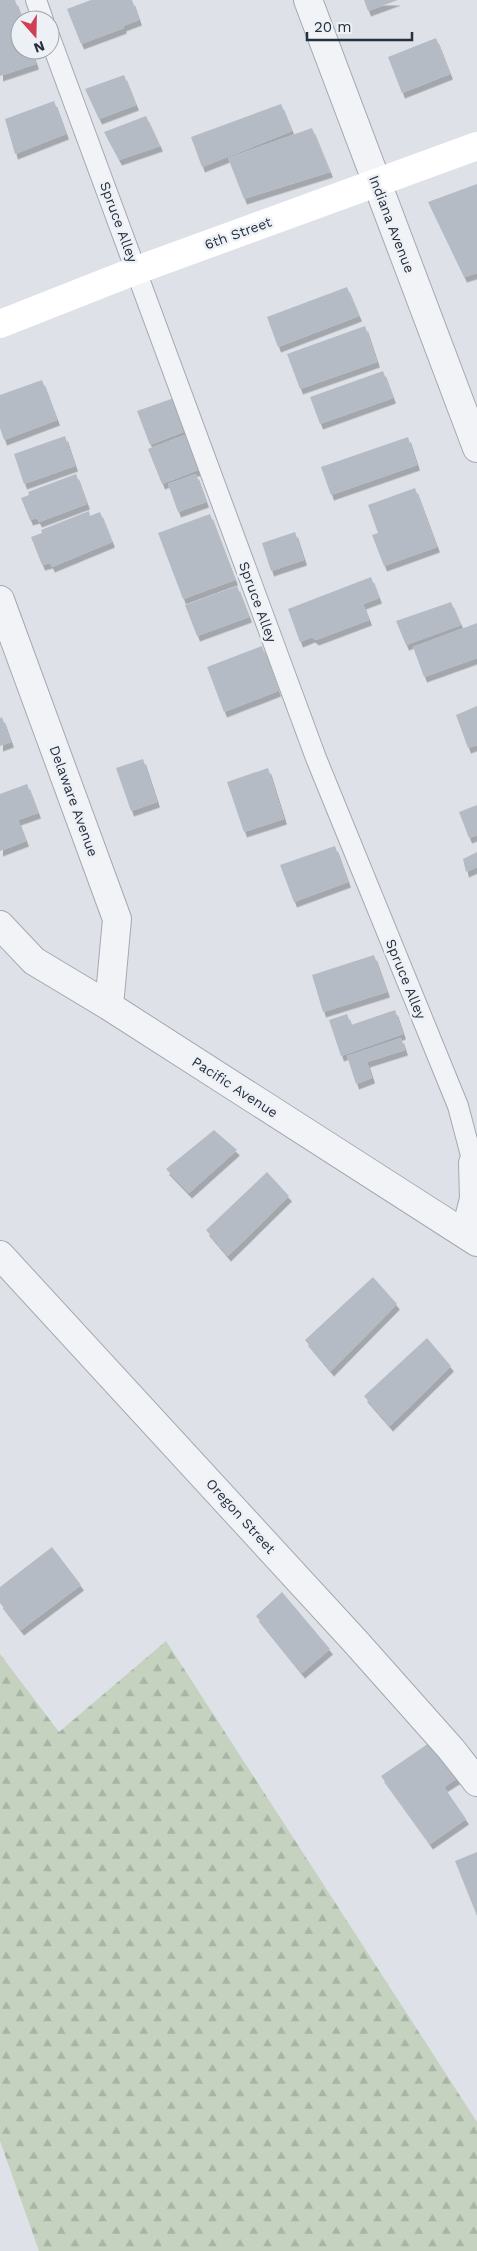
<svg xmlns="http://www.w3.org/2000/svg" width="477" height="2251" font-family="'Work Sans',sans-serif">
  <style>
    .forest { fill: url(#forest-firs) }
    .building { fill: #b5bbc5; filter: url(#shadow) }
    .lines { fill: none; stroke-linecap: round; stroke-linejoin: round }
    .lane-casing { stroke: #a3a9b2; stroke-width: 22 }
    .street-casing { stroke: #a3a9b2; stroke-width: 30 }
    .lane { stroke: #f1f3f6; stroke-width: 20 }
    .street { stroke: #f1f3f6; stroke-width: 28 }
    .secondary { stroke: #fff; stroke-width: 28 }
    .labels { text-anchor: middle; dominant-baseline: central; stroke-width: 5; stroke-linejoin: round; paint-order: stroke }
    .street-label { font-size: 14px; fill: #27303f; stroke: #edf1f6 }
  </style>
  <defs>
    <pattern id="forest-firs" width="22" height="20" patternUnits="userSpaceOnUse" patternTransform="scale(1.25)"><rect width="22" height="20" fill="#c4d2bf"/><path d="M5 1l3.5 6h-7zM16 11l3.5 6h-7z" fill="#a8b5a5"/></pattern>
    <filter id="shadow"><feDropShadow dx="3" dy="5.5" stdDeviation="0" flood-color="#0004"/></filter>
  </defs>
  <rect width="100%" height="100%" fill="#dee2e8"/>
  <path class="forest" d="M166,1641L477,2122V2251H39L0,2141V1654L59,1732Z"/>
  <path class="building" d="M0,0H15L22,20H20V23L0,31Z
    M91,0H132L139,20L123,26L124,28L81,44L67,9Z
    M364,0H398L368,11Z
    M20,24V50H36L32,52L36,64L0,76V31Z
    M436,38L450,74L402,93L388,57Z
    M124,75L136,105L99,119L85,89Z
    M54,101L66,134L15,154L5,119Z
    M281,104L292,131L202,167L191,137Z
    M146,116L160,146L119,160L104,132Z
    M312,128L330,172L244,199L228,158Z
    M477,184V273L464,277L428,202Z
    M347,287L359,316L278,347L267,317Z
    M365,326L377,362L300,389L287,354Z
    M383,371L393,398L320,424L310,397Z
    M42,380L57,420L4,440L0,428V395Z
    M174,398L186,431L150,445L137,411Z
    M185,435L198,470L162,484L148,449Z
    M65,436L75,466L24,484L14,454Z
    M408,437L417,465L331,495L321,467Z
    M76,474L87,504L39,522L37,518L30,520L21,498L29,495L28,492Z
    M196,474L206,502L178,512L168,484Z
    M415,488L437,547L384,566L372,535L378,533L368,505Z
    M89,511L90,516L100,512L112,542L52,567L50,563L42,565L31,537L42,533L41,530Z
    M210,514L235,580L183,599L158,533Z
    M295,532L304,560L271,571L262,543Z
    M371,577L379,598L363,604L369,620L316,640L312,637L300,642L288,609Z
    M237,586L249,617L197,636L185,605Z
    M451,602L461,625L406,645L396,621Z
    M477,623V658L424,677L413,647Z
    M262,646L278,691L224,712L207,667Z
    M477,706V745L468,748L456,715Z
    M2,717L11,742L0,746V718Z
    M143,759L157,802L131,811L116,768Z
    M268,768L284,819L244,832L227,782Z
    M27,784L38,813L18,820L26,841L0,851V794Z
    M477,805V835L469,838L459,812Z
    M335,846L348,882L294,902L280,865Z
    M477,852V867L466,872L463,859Z
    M374,955L387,992L323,1012L312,975Z
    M395,1010L403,1034L341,1056L329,1020L347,1014L351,1025Z
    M401,1038L405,1050L367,1062L372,1078L356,1084L347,1056Z
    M214,1130L237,1150L189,1193L166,1169Z
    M267,1172L289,1196L228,1256L206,1230Z
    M373,1277L397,1304L331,1371L305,1340Z
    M427,1338L451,1366L390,1426L364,1396Z
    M52,1547L81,1585L21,1630L0,1603V1587Z
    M282,1592L330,1649L302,1673L256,1616Z
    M432,1741L458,1778L444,1787L466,1819L430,1844L381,1776Z
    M477,1852V1916L455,1861Z"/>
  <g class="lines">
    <g class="lane-casing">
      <path id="lane" d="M36,0L43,20
        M50,38L316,758L458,1106L473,1163"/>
    </g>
    <g class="street-casing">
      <path id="street" d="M308,0L477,448
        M0,600L117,919L109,1006
        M0,925L34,961L109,1006L477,1242
        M465,1234L474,1199L473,1163
        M0,1255L354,1640L451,1749L477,1782"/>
    </g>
    <use href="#lane" class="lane"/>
    <use href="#street" class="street"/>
    <path class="secondary" d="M0,324L137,270L477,146"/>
  </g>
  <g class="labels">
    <g class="street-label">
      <text transform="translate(119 222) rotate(70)">Spruce Alley</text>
      <text transform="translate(392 224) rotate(69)">Indiana Avenue</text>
      <text transform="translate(238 233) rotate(-20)">6th Street</text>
      <text transform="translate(258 602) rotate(70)">Spruce Alley</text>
      <text transform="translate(74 801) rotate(70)">Delaware Avenue</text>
      <text transform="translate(406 979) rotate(68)">Spruce Alley</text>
      <text transform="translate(235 1087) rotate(33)">Pacific Avenue</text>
      <text transform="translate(241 1516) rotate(48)">Oregon Street</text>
    </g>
  </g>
  <g transform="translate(35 35) rotate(160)"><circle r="24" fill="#edf1f6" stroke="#9ea4ad"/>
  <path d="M0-4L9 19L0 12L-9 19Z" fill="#d13f55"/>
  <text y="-8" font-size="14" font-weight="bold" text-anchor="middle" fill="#27303f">N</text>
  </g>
  <path d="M307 32v8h105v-8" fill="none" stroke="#27303f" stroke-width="2.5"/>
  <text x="314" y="32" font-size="15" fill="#27303f" stroke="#edf1f6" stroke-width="4" paint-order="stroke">20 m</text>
</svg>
